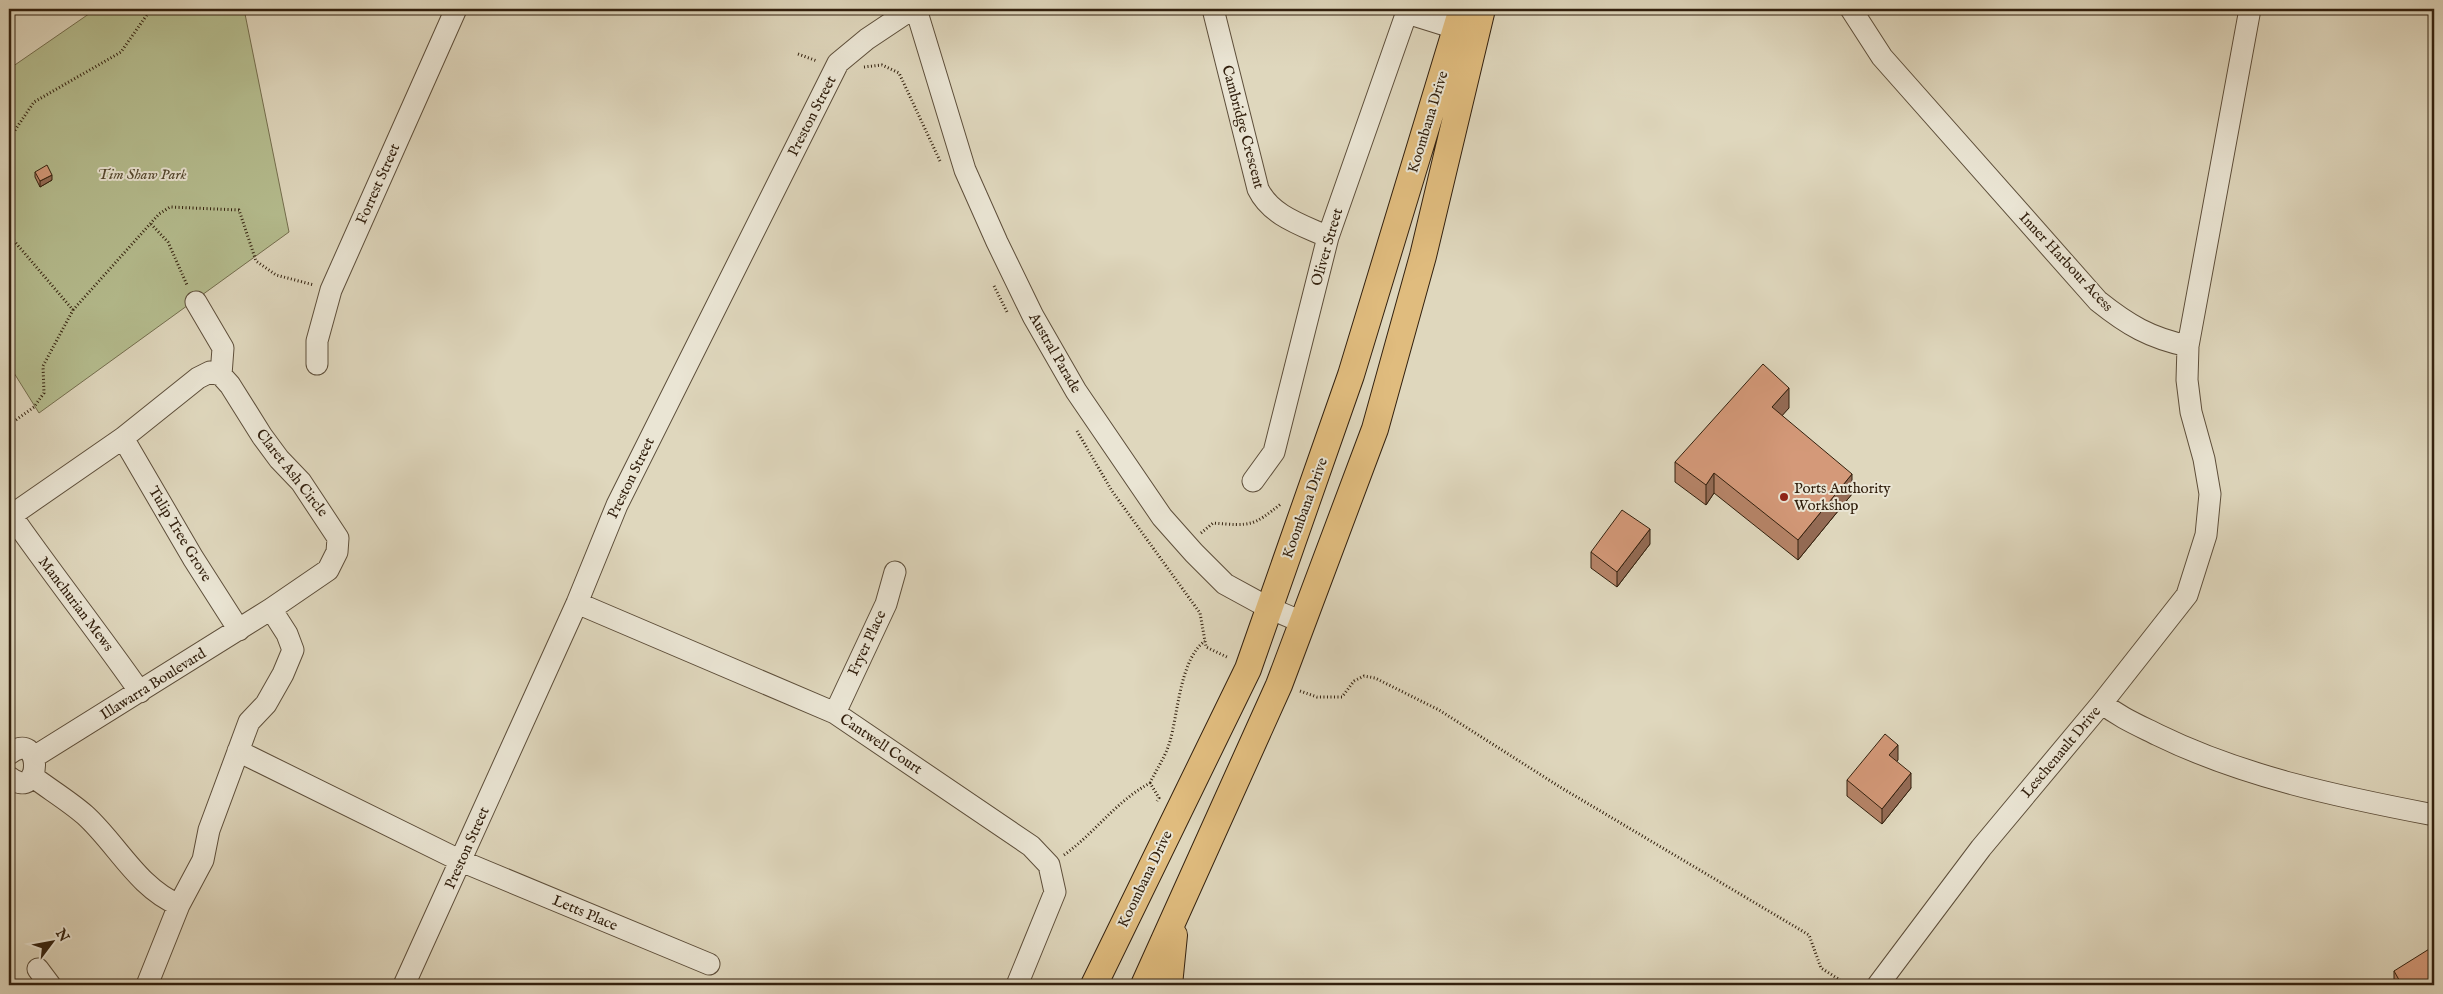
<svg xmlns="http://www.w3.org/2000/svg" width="2443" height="994" font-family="'IM FELL English',serif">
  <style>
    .green { fill: #b5bd8f; stroke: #746e4e }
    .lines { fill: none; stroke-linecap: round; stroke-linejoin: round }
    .minor-casing { stroke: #5d4e3a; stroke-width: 23 }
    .major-casing { stroke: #32200e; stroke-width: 28 }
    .path { stroke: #32200e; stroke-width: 3; stroke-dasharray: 1 2.5; stroke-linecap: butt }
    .minor { stroke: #eae5d4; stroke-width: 21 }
    .major { stroke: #e0bc7e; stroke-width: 26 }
    .wall { fill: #b68468; stroke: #32200e }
    .shaded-wall { fill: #946b55; stroke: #32200e }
    .building { fill: #d49979; stroke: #32200e }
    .poi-dot { fill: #8f2418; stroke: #eae5d4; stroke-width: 2 }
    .labels { text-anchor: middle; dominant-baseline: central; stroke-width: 4; stroke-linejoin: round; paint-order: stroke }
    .street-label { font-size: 15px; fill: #32200e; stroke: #eae5d4 }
    .park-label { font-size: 15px; font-style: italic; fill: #53472e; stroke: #eae5d4 }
    .poi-label { font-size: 15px; fill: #32200e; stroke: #eae5d4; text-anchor: start }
  </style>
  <rect width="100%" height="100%" fill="#dfd7bd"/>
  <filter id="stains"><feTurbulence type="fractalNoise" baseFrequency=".004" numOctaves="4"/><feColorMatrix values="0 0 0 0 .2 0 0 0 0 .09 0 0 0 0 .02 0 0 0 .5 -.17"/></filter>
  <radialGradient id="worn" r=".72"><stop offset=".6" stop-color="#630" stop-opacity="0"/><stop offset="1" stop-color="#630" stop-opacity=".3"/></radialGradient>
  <path class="green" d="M96,9H244L289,232L39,413L9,365V69Z"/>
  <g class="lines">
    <g class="minor-casing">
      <path id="minor" d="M916,9L965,170L997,242L1033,316L1076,391L1162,517L1194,553L1225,584L1269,608L1302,622
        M1213,9L1258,189C1271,216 1302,225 1328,237
        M1851,9L1882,57L2098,301C2128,325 2150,338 2188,346L2187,380L2191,412L2204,459L2210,494L2206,535L2187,595L2102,703L1981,848L1878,985
        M1407,13L1471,33
        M196,302L223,348L221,375
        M2188,346L2250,9
        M317,364V341L331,290L456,9
        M123,438L193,558L239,630
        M1253,481L1274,452L1328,237L1408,9
        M11,515C53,575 98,632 140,692
        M9,517L123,438L198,378L210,372L221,375L230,385L262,436L279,459L301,482L338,538L337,552L328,570L271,609L287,634L293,650L283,674L266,704L249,722L209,830L203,860L179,905C138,888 117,844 85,815C69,801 49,789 32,776
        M577,603L835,713L1031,846L1049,865L1055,892L1017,985
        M2102,703C2119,717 2138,725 2158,735C2244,777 2340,797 2434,815
        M835,713L886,604L895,572
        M238,751L461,861L709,964
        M9,754C43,727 43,804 9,777
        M34,757L271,609
        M38,969L50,985
        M147,985L179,905
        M404,985L577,603L617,505L838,63L867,39L912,9"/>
    </g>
    <g class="major-casing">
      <path id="major" d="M1094,985L1248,669L1351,375L1462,9
        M1144,985L1279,685L1375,429L1423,256L1482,9
        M1169,985L1174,935"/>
    </g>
    <path class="path" d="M798,54L817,61
      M864,67L882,65L899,73L940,161
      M9,139L34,102L121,52L151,9
      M151,224L168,242L187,285
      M9,235L73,310L43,366L44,393L34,407L9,425
      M994,286L1007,312
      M73,310L159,214L170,207L239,210L256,261L276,275L314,285
      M1077,431L1112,491L1200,613L1206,647L1229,658
      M1201,533L1213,523C1251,526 1252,527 1282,503
      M1300,691L1317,697H1342L1354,681L1364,676L1375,678L1439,710L1560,787L1809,935L1821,968L1848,985
      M1150,783C1156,770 1166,756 1170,741C1178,714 1180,659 1205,641
      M1064,855C1095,833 1115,802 1150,783L1159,798L1157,801"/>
    <use href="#minor" class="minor"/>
    <use href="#major" class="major"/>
  </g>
  <path class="wall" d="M35,172L52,180L40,187L35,177Z
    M1789,408L1782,415L1852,494L1798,560L1714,493L1706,505L1675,482V462Z
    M1650,544L1617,587L1591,568V552Z
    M1898,760L1896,761L1911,788L1882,824L1847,796V780Z
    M2394,971L2434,985H2394Z"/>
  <path class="shaded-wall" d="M52,175V180L40,187V181Z
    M1789,388V408L1772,427V407Z
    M1714,473V493L1706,505V485Z
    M1852,474V494L1798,560V540Z
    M1650,529V544L1617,587V572Z
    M1898,745V760L1889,771V755Z
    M1911,773V788L1882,824V809Z
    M2434,980V985H2426Z"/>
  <path class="building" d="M47,165L52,175L40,181L35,172Z
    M1763,364L1789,388L1772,407L1852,474L1798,540L1714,473L1706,485L1675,462Z
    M1622,510L1650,529L1617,572L1591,552Z
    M1885,734L1898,745L1889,755L1911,773L1882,809L1847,780Z
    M2434,946V980L2426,985H2402L2394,971Z"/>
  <circle class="poi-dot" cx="1784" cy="497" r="5"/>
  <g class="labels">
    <g class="street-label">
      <text transform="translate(812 116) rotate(-63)">Preston Street</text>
      <text transform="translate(1428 122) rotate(-73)">Koombana Drive</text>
      <text transform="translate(1243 127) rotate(75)">Cambridge Crescent</text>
      <text transform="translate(378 184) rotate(-66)">Forrest Street</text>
      <text transform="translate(1327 247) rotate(-74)">Oliver Street</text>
      <text transform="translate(2066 262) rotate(47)">Inner Harbour Acess</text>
      <text transform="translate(1055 353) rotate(60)">Austral Parade</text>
      <text transform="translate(292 473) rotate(52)">Claret Ash Circle</text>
      <text transform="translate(631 478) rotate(-64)">Preston Street</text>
      <text transform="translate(1305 508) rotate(-70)">Koombana Drive</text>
      <text transform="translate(180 534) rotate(59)">Tulip Tree Grove</text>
      <text transform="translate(76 604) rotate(53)">Manchurian Mews</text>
      <text transform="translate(867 643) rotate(-65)">Fryer Place</text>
      <text transform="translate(153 684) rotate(-32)">Illawarra Boulevard</text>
      <text transform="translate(881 744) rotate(34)">Cantwell Court</text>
      <text transform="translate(2061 752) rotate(-50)">Leschenault Drive</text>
      <text transform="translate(467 848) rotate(-66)">Preston Street</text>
      <text transform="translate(1145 879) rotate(-64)">Koombana Drive</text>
      <text transform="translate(585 913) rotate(23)">Letts Place</text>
    </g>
    <g class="park-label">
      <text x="142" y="174">Tim Shaw Park</text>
    </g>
    <g class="poi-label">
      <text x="1794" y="488">Ports Authority<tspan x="1794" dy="17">Workshop</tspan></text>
    </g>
  </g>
  <rect width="2443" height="994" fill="none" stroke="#dfd7bd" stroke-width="30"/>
  <rect x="10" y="10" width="2423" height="974" fill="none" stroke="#32200e" stroke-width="2.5"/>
  <rect x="15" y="15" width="2413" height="964" fill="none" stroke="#32200e"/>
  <g transform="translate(52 942) rotate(58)" stroke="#eae5d4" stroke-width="4" paint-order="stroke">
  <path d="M0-4L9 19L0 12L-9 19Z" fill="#32200e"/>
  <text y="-8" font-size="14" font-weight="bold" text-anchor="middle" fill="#32200e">N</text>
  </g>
  <rect width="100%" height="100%" filter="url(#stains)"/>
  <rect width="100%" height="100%" fill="url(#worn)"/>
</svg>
